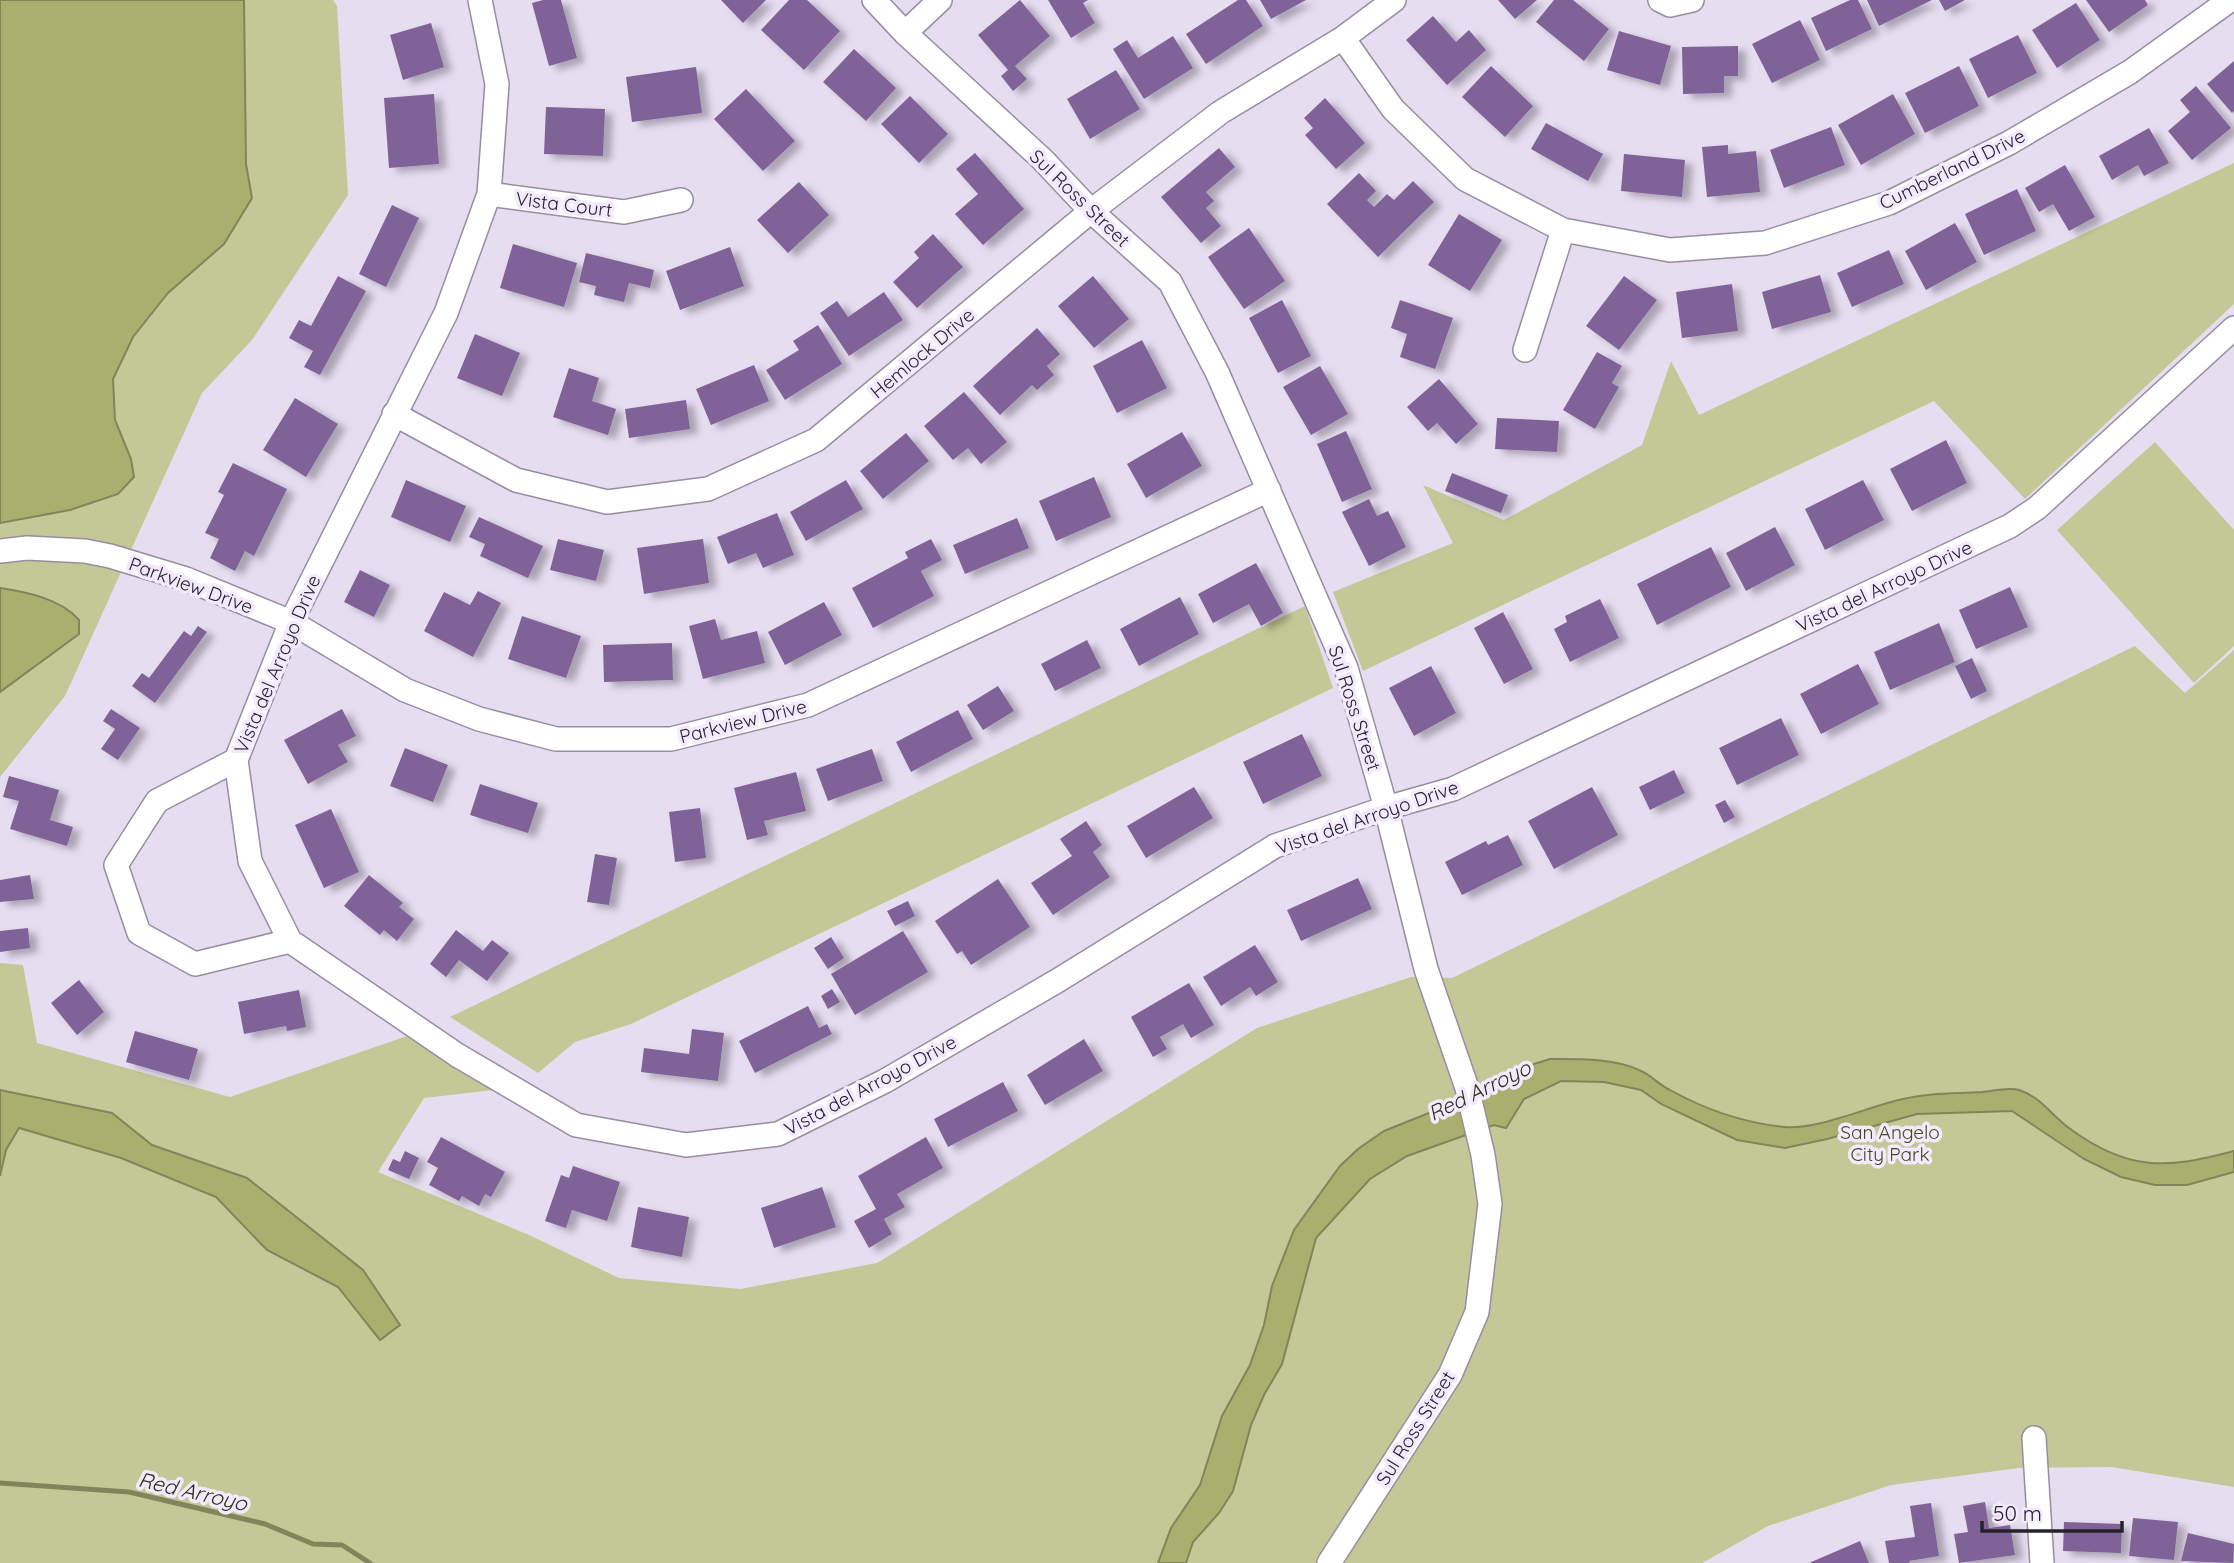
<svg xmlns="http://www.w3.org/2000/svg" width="2234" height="1563" font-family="Quicksand,sans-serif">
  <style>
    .green { fill: #c3c896 }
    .water { fill: #aaaf6e; stroke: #82855a; stroke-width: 2 }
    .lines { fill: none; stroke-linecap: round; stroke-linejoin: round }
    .stream { stroke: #82855a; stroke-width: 5 }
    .building { fill: #7f6398; filter: url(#shadow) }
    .street-casing { stroke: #978da0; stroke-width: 26 }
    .street { stroke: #fff; stroke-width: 23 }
    .labels { text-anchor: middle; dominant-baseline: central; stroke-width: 7; stroke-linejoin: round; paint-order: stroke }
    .street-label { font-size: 19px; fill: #26222a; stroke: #f4eaff }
    .park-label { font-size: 19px; fill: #464817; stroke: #f4eaff }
    .water-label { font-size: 21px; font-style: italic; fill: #2c2e10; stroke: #f4eaff }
  </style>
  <defs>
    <filter id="shadow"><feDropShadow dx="8" dy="4.5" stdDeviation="3.5" flood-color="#0004"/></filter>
  </defs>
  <rect width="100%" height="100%" fill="#e7ddf1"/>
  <path class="green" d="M0,0H333L337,6L348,195L252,340L202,393L65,696L0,777Z
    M2234,163V304L2025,499L1934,401L1363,671L1333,592L1453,543L1423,485L1504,520L1642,445L1671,361L1699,415Z
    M2155,442L2234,530V646L2194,683L2057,530Z
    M1305,606L1333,688L631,1024L575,1042L538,1073L450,1017Z
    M2135,646L2185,693L2234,650V1487L2112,1467L2019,1468L1891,1485L1768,1526L1702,1563H0V963L23,965L37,1043L230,1097L410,1035L493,1090L424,1098L378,1172L529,1235L619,1278L741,1289L877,1263L1257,1028L1411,977L1452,978Z"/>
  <path class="water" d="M0,0H244L246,164L252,198L224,244L168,293L133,337L113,379L115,420L131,459L134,477L118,494L70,510L0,523Z
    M0,588C27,592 61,599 79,620V634L0,692Z
    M1550,1059C1578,1059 1613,1058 1639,1070C1650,1074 1659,1085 1670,1090C1706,1110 1744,1123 1785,1127C1818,1130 1870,1106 1903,1099C1930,1093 1956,1093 1982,1092C1993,1091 2009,1087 2019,1090C2041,1097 2051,1115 2069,1128C2128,1172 2167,1169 2234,1151V1172L2187,1185H2155L2121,1177L2084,1159L2012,1111L1917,1114L1827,1139L1785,1148L1737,1140L1661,1104L1641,1090L1604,1082L1561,1081L1524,1099L1506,1128L1494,1125L1407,1156L1370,1179L1316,1238L1282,1364L1264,1395L1251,1425L1233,1491L1219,1513L1193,1542L1186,1563H1158L1171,1528L1200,1485L1222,1416L1250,1365L1264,1325L1272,1286L1294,1230L1340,1166L1358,1149L1384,1131L1439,1109L1488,1092L1534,1064Z
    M0,1090L112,1113L152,1145L247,1178L363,1270L400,1325L380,1340L338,1287L267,1250L216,1197L121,1158L19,1128L6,1150L0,1176Z"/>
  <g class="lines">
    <path class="stream" d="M0,1483L129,1492L265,1524L313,1544L342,1545L370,1563"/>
  </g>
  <path class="building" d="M543,0H561L577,58L549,66L532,3Z
    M721,0H766L743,23Z
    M789,0H807L840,31L804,70L761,30Z
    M1020,0L1050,36L1015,66L1027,79L1013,91L1001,76L1008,70L978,35Z
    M1048,0H1088L1083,3L1095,23L1071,38Z
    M1238,0H1246L1263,26L1206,64L1186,34Z
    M1260,0H1306L1271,19Z
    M1498,0H1537L1515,19Z
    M1554,0H1573L1609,29L1584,61L1536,22Z
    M1850,0H1858L1872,29L1826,51L1811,18Z
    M1867,0H1932L1879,26Z
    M1939,0H1965L1945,11Z
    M2086,0H2145L2148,5L2109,32Z
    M2076,3L2100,40L2057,68L2032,30Z
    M1433,16L1456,42L1469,30L1486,50L1447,85L1406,40Z
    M1800,20L1820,60L1772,83L1752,44Z
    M431,23L444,67L403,80L390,35Z
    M1619,31L1671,46L1660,85L1607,70Z
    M2018,35L2037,73L1988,98L1969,59Z
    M1173,36L1193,68L1144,99L1113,49L1127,40L1138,58Z
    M1738,46V76H1724V93L1683,94L1682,47Z
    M854,49L896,88L866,121L823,82Z
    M2234,61V111L2232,113L2207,84Z
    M1491,66L1533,106L1505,137L1462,97Z
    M1959,66L1979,106L1925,133L1905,93Z
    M696,67L702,113L632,122L626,77Z
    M1116,70L1140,109L1090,139L1067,99Z
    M2196,86L2231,128L2192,160L2168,131L2190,112L2180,100Z
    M746,89L795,141L763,171L714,119Z
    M434,94L439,164L389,168L384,98Z
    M1893,94L1915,134L1861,165L1838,125Z
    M910,96L948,134L919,163L881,124Z
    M1325,98L1365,143L1336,169L1305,135L1313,128L1304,118Z
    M546,107L605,109L603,156L544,154Z
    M1546,123L1603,154L1588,181L1531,149Z
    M1831,127L1845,165L1784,188L1770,150Z
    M2149,128L2169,163L2144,176L2138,165L2112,180L2099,156Z
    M1728,145V154L1756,151L1760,192L1707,197L1702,147Z
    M1219,148L1235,167L1206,192L1214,201L1206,208L1221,226L1201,243L1161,197Z
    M975,153L1024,209L983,245L955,214L978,194L956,169Z
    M1624,154L1685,160L1682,197L1621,191Z
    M2065,165L2095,217L2069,231L2053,204L2039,212L2025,188Z
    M1359,173L1376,191L1367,200L1374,207L1387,194L1394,200L1413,181L1434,202L1378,257L1327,204Z
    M799,182L829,215L788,253L757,220Z
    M2017,189L2036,231L1984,255L1965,214Z
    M392,205L419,218L386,287L359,274Z
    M1459,214L1502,240L1470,291L1428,265Z
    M1955,223L1977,262L1926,290L1905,251Z
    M1249,228L1285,281L1244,309L1208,257Z
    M933,234L963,267L917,308L893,282L919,258L914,252Z
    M513,244L577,263L564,307L500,288Z
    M730,247L744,286L680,310L666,271Z
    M1889,250L1904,284L1852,307L1837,273Z
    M586,253L654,270L650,288L629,283L624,302L594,295L596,286L579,282Z
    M1820,275L1831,312L1772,329L1762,292Z
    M338,276L366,291L320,375L304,367L313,351L289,338L299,320L311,326Z
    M1093,276L1129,319L1094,348L1058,306Z
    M1624,276L1657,300L1619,350L1586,326Z
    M1732,284L1738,331L1682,338L1676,292Z
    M884,292L903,320L849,356L820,313L837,301L848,317Z
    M1282,300L1311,356L1278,373L1249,318Z
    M1400,300L1453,318L1435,369L1400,357L1407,334L1391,328Z
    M818,325L842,364L785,400L766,370L799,350L793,341Z
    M1037,328L1060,354L1047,366L1054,375L1037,390L1032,385L1000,415L973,386Z
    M475,334L520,353L502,396L457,378Z
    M1142,340L1167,388L1117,413L1093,366Z
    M1597,352L1622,366L1612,383L1619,387L1595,429L1563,410Z
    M754,365L769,401L711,425L696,389Z
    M1320,366L1348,414L1311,435L1283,387Z
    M569,368L599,378L592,401L616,409L608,435L553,417Z
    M1439,379L1478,424L1456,444L1437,423L1428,431L1407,407Z
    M964,392L1007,442L981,464L968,448L953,460L924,426Z
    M295,398L338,424L306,477L263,450Z
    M686,400L690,429L629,438L625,409Z
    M1497,418L1559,421L1557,452L1495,449Z
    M1346,431L1372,489L1342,502L1317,444Z
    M1182,432L1202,466L1146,498L1127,464Z
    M906,433L929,461L883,499L860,471Z
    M1946,440L1967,483L1912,511L1890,469Z
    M233,463L287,489L254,556L245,551L235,571L210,558L219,539L205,533L224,495L218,492Z
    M1452,473L1508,495L1501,513L1445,491Z
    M1094,477L1111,517L1056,541L1039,501Z
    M406,480L466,506L450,542L391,517Z
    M846,480L863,509L806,541L790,512Z
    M1863,480L1884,520L1825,550L1805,509Z
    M1369,499L1377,516L1388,511L1406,547L1369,566L1342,512Z
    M777,513L794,555L763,568L756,553L728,564L717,537Z
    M479,517L543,546L528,578L480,556L485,544L469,537Z
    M1017,518L1029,548L965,574L953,545Z
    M1775,527L1795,565L1746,591L1726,553Z
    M558,539L604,550L596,581L550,570Z
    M703,539L709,583L644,594L637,548Z
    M931,539L942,560L921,571L934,596L873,628L852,588L908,558L905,552Z
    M1711,547L1731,587L1657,625L1637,584Z
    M1256,563L1283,613L1261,626L1249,604L1213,623L1198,594Z
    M360,570L390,585L374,617L344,602Z
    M2010,587L2028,627L1976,649L1959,610Z
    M478,591L501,603L473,657L424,631L444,592L470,605Z
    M1180,597L1199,634L1139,666L1120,629Z
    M1600,599L1619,638L1570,662L1554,629L1567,622L1565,616Z
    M824,602L842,635L785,665L768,632Z
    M1503,612L1533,669L1504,684L1474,628Z
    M522,616L581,636L566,678L508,659Z
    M715,619L721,640L757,631L765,663L703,679L689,626Z
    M1939,623L1955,662L1890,690L1874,652Z
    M198,626L207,632L155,703L132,686L142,673L149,678L184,631L191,636Z
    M1087,640L1101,668L1055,691L1041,664Z
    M672,643L673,680L604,682L603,645Z
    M1972,658L1987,691L1971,699L1955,666Z
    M1858,664L1879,704L1821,734L1800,694Z
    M1431,666L1456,713L1414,736L1389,688Z
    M998,686L1014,711L983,730L967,705Z
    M111,709L140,728L118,760L101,749L115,729L103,721Z
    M342,709L356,736L338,745L348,762L308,784L284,740Z
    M958,710L973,739L911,772L896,742Z
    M1781,718L1799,755L1737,785L1719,748Z
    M1302,734L1322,776L1263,804L1243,762Z
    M405,748L448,765L433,802L390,786Z
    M872,749L883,781L828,801L816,769Z
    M1674,770L1685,793L1650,810L1639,787Z
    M796,772L806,811L764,821L768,835L747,840L734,788Z
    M9,776L59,790L50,820L73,827L67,846L10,829L19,801L3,797Z
    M480,784L538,803L528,833L470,815Z
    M1194,787L1213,818L1146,858L1127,826Z
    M1592,787L1618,835L1554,869L1528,821Z
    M1725,800L1735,817L1724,823L1715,805Z
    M700,808L706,858L675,862L669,812Z
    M331,809L359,872L324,888L295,825Z
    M1086,821L1102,845L1093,852L1110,877L1053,915L1031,883L1072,856L1060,839Z
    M1508,835L1523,865L1462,895L1445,862L1486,841L1488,845Z
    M595,854L617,858L609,905L587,902Z
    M30,875L34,899L0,902V880Z
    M369,875L403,903L399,907L414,919L397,941L384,930L380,935L344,906Z
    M1358,878L1372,909L1301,941L1287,910Z
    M998,879L1030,927L971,965L962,951L957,954L935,921Z
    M908,901L915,916L895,926L887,911Z
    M28,928L30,948L0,952V931Z
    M456,930L483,951L492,940L509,953L487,981L459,960L446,977L430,964Z
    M903,931L928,972L855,1015L831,974Z
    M831,937L844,958L828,969L814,948Z
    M1255,945L1278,982L1256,996L1250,987L1221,1006L1203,977Z
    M79,980L104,1012L77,1035L51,1003Z
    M1189,983L1214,1025L1191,1038L1183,1024L1160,1037L1167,1049L1153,1057L1131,1017Z
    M832,989L840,1002L828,1009L821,996Z
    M299,990L306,1027L287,1031L286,1026L244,1034L238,1002Z
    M808,1006L819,1028L827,1024L832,1034L755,1073L739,1041Z
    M692,1029L724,1033L718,1081L641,1072L644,1048L689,1054Z
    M135,1031L198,1049L189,1080L126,1062Z
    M1084,1039L1103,1071L1045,1105L1027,1075Z
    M1003,1082L1018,1111L948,1147L934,1119Z
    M441,1137L505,1172L491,1197L485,1194L479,1206L462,1196L459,1201L429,1185L438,1168L427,1162Z
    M926,1137L943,1168L897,1194L905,1207L884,1219L892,1234L869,1248L854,1221L876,1209L858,1176Z
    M405,1151L419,1158L409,1179L388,1170L393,1159L400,1162Z
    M573,1166L620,1182L607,1221L572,1210L566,1228L545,1221L561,1175L569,1178Z
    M822,1187L836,1227L774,1248L761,1208Z
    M638,1207L689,1217L682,1257L631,1247Z
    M1985,1502L1989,1528L2010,1525L2015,1555L1959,1563L1954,1534L1968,1532L1963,1506Z
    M1931,1503L1939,1556L1909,1561L1910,1563H1889L1885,1541L1915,1537L1910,1506Z
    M2133,1518L2178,1522L2174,1560L2129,1556Z
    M2064,1522L2122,1524L2121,1553L2063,1551Z
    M2188,1533L2234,1544L2233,1563L2181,1561Z
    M1860,1541L1869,1563H1809Z"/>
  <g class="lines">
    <g class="street-casing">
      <path id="street" d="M480,0L497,84L489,194L446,313L291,622L236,760L250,861L290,941L457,1055L576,1125L686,1145L778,1134L885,1081L1057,981L1275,846L1386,808L1453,789L2010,526L2037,508L2234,328
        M874,0L905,33L1043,160L1091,211L1170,282L1217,372L1346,668L1386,808L1426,969L1467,1088L1483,1155L1490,1204L1477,1312L1450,1375L1329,1563
        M1660,0L1670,5L1692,0
        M905,33L940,0
        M1343,38L1393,109L1465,179L1563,230L1670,250L1765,243L1889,203L2009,143L2130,72L2230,0
        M489,194L624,212L681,200
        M1525,350L1563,230
        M394,414L516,480L607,502L708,489L816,440L1091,211L1221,112L1343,38L1394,0
        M0,551L27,548L85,551L110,556L186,579L291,622L405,690L479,719L556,739H671L808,705L1269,490
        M236,760L157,801L116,865L139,933L195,964L290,941
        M2034,1438L2042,1563"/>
    </g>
    <use href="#street" class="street"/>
  </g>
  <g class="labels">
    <g class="street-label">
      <text transform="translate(1952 169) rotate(-26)">Cumberland Drive</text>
      <text transform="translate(1080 198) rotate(44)">Sul Ross Street</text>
      <text transform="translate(564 204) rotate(7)">Vista Court</text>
      <text transform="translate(922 353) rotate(-40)">Hemlock Drive</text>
      <text transform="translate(191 585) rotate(20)">Parkview Drive</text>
      <text transform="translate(1884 586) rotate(-25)">Vista del Arroyo Drive</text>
      <text transform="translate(277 664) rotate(-67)">Vista del Arroyo Drive</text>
      <text transform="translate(1355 708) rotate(72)">Sul Ross Street</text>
      <text transform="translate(743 721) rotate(-14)">Parkview Drive</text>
      <text transform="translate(1367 817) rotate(-19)">Vista del Arroyo Drive</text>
      <text transform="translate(870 1085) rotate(-28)">Vista del Arroyo Drive</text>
      <text transform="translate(1415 1428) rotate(-58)">Sul Ross Street</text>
    </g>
    <g class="park-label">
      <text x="1890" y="1132">San Angelo<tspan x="1890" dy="22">City Park</tspan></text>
    </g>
    <g class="water-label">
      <text transform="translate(1479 1090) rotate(-26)">Red Arroyo</text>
      <text transform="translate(193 1491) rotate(13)">Red Arroyo</text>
    </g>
  </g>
  <path d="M1982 1521v10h140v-10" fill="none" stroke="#26222a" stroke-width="3.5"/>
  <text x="1993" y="1521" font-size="21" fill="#26222a" stroke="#f4eaff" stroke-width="5" paint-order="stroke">50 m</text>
</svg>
